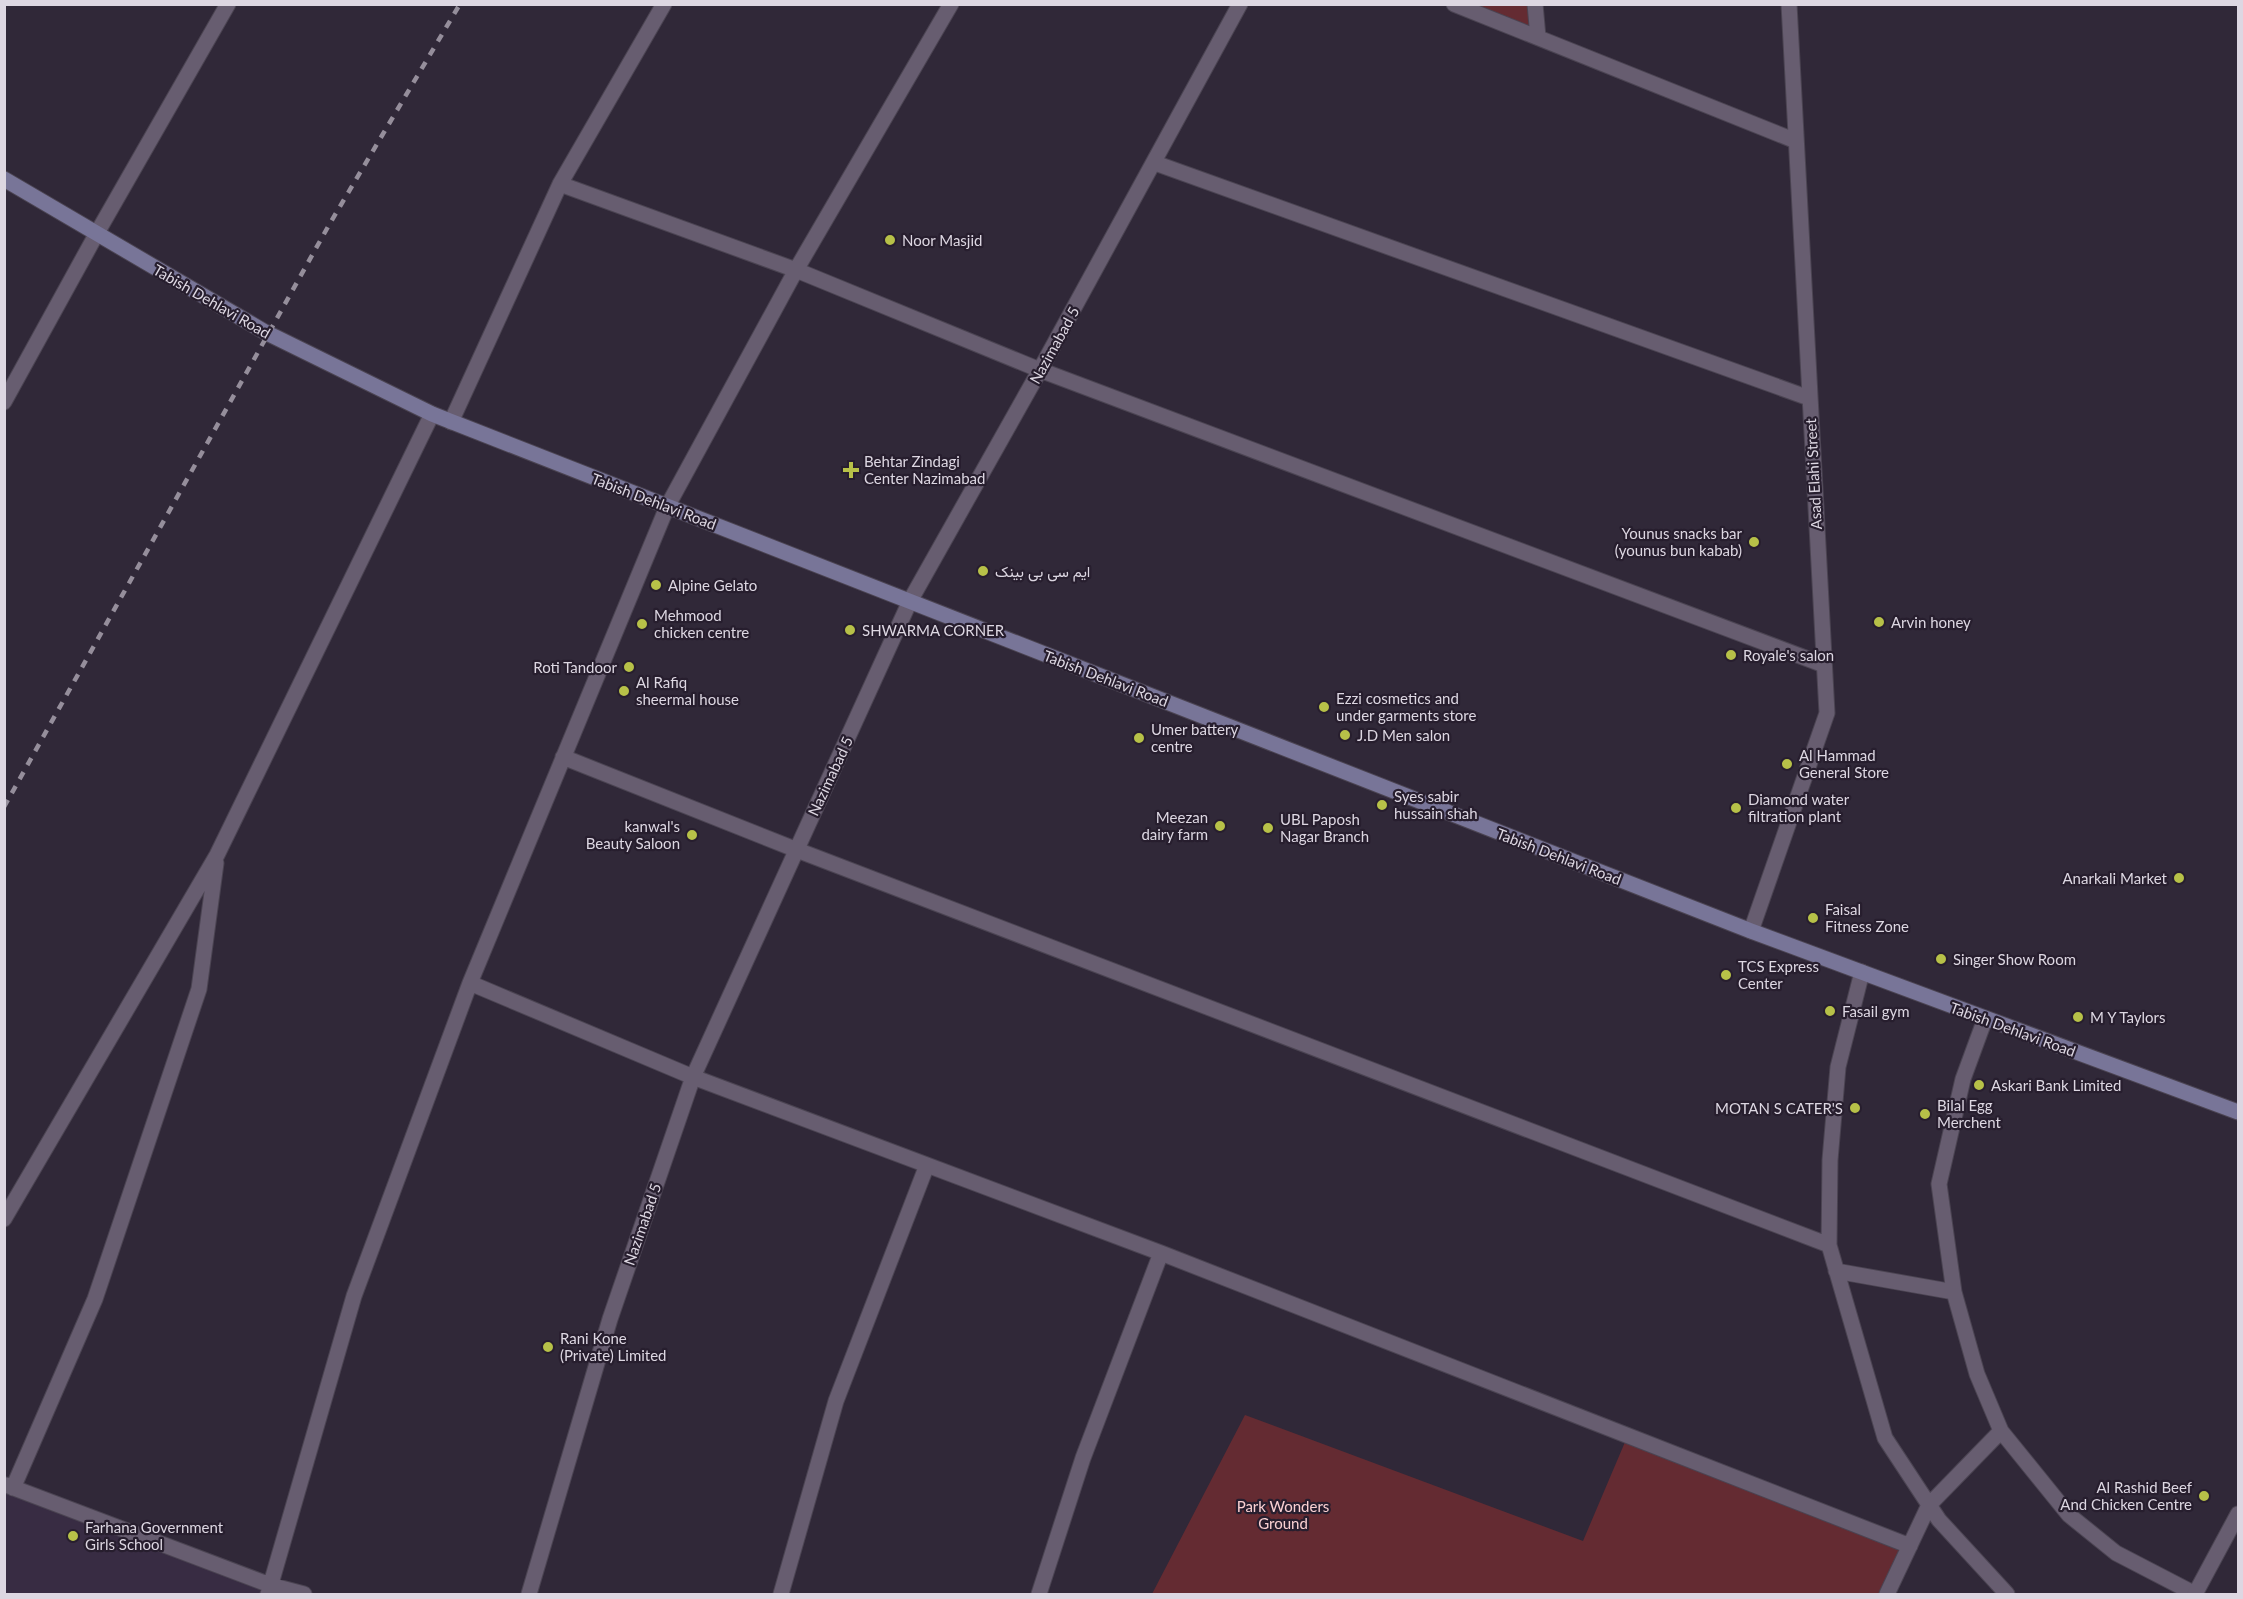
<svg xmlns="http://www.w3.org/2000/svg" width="2243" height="1599" font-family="Lato,Vazirmatn,sans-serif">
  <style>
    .built { fill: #382c43 }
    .green { fill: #642b32 }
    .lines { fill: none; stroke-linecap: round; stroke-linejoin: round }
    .service-casing { stroke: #4b4452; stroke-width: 17 }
    .minor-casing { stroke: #4b4452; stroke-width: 17 }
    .tertiary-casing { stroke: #4b4452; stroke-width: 17 }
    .secondary-casing { stroke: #4b4452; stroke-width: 17 }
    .service { stroke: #675d70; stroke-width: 15 }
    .minor { stroke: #675d70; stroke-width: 15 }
    .tertiary { stroke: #675d70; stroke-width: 15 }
    .secondary { stroke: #787598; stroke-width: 15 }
    .rail { stroke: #958e9b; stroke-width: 4.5; stroke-dasharray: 8 8; stroke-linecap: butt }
    .poi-dot { fill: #b7c148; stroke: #271e2e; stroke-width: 2 }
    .labels { text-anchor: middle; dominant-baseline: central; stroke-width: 4.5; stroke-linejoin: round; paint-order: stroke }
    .poi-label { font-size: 15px; fill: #ddd7e2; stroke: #271e2e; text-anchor: start }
    .street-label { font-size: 15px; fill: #ddd7e2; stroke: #271e2e }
    .park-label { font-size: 15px; fill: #fad0d2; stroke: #271e2e }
  </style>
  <rect width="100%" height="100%" fill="#302838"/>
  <path class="built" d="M4,1485L270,1585L268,1594H5Z"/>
  <path class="green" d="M1454,5H1535L1538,37Z
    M1245,1415L1583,1541L1628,1435L1910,1546L1887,1594H1152Z"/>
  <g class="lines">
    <g class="service-casing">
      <path id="service" d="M4,402L97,233L228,4"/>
    </g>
    <g class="minor-casing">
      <path id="minor" d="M1454,4L1796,141
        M1535,4L1538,37
        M1155,163L1809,398
        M560,184L796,270L1040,370L1824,665
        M451,422L560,184L664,4
        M563,757L797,850L1829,1245
        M1751,931L1827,713L1789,4
        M1862,972L1838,1067L1830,1160L1829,1245L1885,1438L1939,1520L2007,1594
        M470,983L693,1077L1161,1253L1910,1546
        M1985,1019L1963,1079L1939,1184L1954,1292L1977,1374L2001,1431L2069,1515L2116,1553L2195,1594
        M4,1219L217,855L432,414
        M1836,1271L1954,1292
        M6,1485L270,1585L304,1594
        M13,1488L95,1299L199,989L216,863
        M268,1594L354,1296L470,983L667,507L796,270L951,4
        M529,1594L610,1319L693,1077L910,601L1040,370L1240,4
        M781,1594L836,1401L927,1165
        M1039,1594L1083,1458L1161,1253
        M1887,1594L1929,1505L2001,1431"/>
    </g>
    <g class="tertiary-casing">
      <path id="tertiary" d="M2195,1594L2238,1514"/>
    </g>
    <g class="secondary-casing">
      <path id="secondary" d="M4,179L265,332L432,414L1751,931L2238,1112"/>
    </g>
    <use href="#service" class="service"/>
    <use href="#minor" class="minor"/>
    <use href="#tertiary" class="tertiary"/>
    <use href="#secondary" class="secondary"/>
    <path class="rail" d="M4,807L329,225L460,4"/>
  </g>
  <g class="poi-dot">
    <circle cx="890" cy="240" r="6"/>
    <path d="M848 461h6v6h6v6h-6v6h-6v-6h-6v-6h6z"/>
    <circle cx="1754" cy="542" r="6"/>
    <circle cx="983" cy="571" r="6"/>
    <circle cx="656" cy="585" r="6"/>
    <circle cx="1879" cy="622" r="6"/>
    <circle cx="642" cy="624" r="6"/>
    <circle cx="850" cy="630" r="6"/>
    <circle cx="1731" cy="655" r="6"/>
    <circle cx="629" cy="667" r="6"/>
    <circle cx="624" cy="691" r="6"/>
    <circle cx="1324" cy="707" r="6"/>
    <circle cx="1345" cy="735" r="6"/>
    <circle cx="1139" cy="738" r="6"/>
    <circle cx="1787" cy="764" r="6"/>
    <circle cx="1382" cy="805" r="6"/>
    <circle cx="1736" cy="808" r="6"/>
    <circle cx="1220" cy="826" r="6"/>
    <circle cx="1268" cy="828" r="6"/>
    <circle cx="692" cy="835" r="6"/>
    <circle cx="2179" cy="878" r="6"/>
    <circle cx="1813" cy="918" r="6"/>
    <circle cx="1941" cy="959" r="6"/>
    <circle cx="1726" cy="975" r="6"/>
    <circle cx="1830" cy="1011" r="6"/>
    <circle cx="2078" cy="1017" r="6"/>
    <circle cx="1979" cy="1085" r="6"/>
    <circle cx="1855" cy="1108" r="6"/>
    <circle cx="1925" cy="1114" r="6"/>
    <circle cx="548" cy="1347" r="6"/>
    <circle cx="2204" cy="1496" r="6"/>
    <circle cx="73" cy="1536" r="6"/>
  </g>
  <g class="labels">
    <g class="poi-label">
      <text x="902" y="240">Noor Masjid</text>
      <text x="864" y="461">Behtar Zindagi<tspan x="864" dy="17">Center Nazimabad</tspan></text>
      <text x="1742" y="533" text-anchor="end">Younus snacks bar<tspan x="1742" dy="17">(younus bun kabab)</tspan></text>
      <text x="995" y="571">ایم سی بی بینک</text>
      <text x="668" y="585">Alpine Gelato</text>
      <text x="654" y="615">Mehmood<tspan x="654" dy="17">chicken centre</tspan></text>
      <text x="1891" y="622">Arvin honey</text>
      <text x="862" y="630">SHWARMA CORNER</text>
      <text x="1743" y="655">Royale's salon</text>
      <text x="617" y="667" text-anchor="end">Roti Tandoor</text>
      <text x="636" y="682">Al Rafiq<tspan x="636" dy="17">sheermal house</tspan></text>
      <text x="1336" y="698">Ezzi cosmetics and<tspan x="1336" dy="17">under garments store</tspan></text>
      <text x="1151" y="729">Umer battery<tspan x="1151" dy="17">centre</tspan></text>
      <text x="1357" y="735">J.D Men salon</text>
      <text x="1799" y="755">Al Hammad<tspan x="1799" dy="17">General Store</tspan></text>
      <text x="1394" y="796">Syes sabir<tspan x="1394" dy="17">hussain shah</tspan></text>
      <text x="1748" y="799">Diamond water<tspan x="1748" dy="17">filtration plant</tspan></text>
      <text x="1208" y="817" text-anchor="end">Meezan<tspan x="1208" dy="17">dairy farm</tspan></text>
      <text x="1280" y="819">UBL Paposh<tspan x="1280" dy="17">Nagar Branch</tspan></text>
      <text x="680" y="826" text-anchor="end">kanwal's<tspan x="680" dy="17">Beauty Saloon</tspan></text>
      <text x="2167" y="878" text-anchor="end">Anarkali Market</text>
      <text x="1825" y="909">Faisal<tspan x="1825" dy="17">Fitness Zone</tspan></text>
      <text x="1953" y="959">Singer Show Room</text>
      <text x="1738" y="966">TCS Express<tspan x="1738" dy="17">Center</tspan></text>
      <text x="1842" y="1011">Fasail gym</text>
      <text x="2090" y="1017">M Y Taylors</text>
      <text x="1991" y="1085">Askari Bank Limited</text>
      <text x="1937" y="1105">Bilal Egg<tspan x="1937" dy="17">Merchent</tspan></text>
      <text x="1843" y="1108" text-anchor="end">MOTAN S CATER'S</text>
      <text x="560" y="1338">Rani Kone<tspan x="560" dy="17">(Private) Limited</tspan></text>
      <text x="2192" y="1487" text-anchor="end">Al Rashid Beef<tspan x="2192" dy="17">And Chicken Centre</tspan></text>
      <text x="85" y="1527">Farhana Government<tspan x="85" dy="17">Girls School</tspan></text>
    </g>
    <g class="street-label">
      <text transform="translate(212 301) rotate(30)">Tabish Dehlavi Road</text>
      <text transform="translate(1054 345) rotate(-61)">Nazimabad 5</text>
      <text transform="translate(1813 474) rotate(-93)">Asad Elahi Street</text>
      <text transform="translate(654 501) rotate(21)">Tabish Dehlavi Road</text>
      <text transform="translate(1106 678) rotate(21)">Tabish Dehlavi Road</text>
      <text transform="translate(830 776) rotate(-65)">Nazimabad 5</text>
      <text transform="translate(1559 856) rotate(21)">Tabish Dehlavi Road</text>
      <text transform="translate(2013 1029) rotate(20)">Tabish Dehlavi Road</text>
      <text transform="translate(642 1224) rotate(-71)">Nazimabad 5</text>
    </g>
    <g class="park-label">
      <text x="1283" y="1506">Park Wonders<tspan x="1283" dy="17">Ground</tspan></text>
    </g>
  </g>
  <rect width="2243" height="1599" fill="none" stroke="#ddd7e2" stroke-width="12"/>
</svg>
